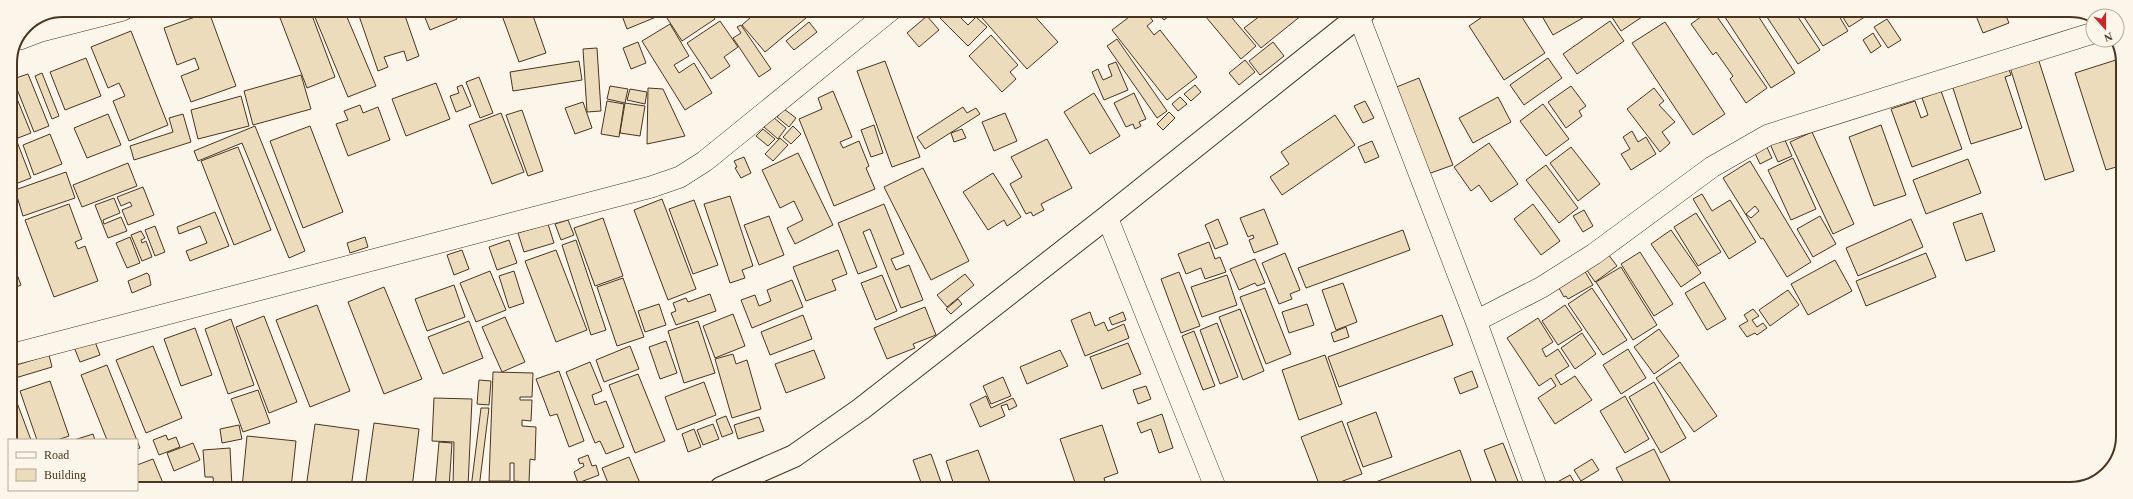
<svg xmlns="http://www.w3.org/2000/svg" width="2133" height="499" font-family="Georgia,serif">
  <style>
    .building { fill: #ecdcbc; stroke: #4a3520; fill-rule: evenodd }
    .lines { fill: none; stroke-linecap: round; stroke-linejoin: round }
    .minor-casing { stroke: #4a3520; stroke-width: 22 }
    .tertiary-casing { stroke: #4a3520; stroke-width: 24 }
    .minor { stroke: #fbf6e9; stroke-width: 21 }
    .tertiary { stroke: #fbf6e9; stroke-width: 22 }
    .rim { fill: none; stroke: #4a3520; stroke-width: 2 }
  </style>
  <rect width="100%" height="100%" fill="#fbf6e9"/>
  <path class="building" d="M277,10H310L335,77L307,88Z
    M312,10H344L376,86L348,97Z
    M357,10H403L419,56L407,61L404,51L384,57L388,67L378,71Z
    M422,10H453L457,19L430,30Z
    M457,10H480L460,18Z
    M500,10H531L546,53L519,62Z
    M620,10H659L661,15L627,29Z
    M672,10H709L715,19L682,41L665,15Z
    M759,10H799L806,18L765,52L742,25Z
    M939,10H966L960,17L968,25L976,17L987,27L968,46L936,14Z
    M975,10L1030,11L1058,42L1027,69Z
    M1137,11H1145L1153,21L1147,26L1154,35L1160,30L1197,77L1167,100L1112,30Z
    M1161,11H1175L1164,20L1158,13Z
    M1201,11H1226L1256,46L1241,59Z
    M1255,11H1307L1261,48L1244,28L1260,16Z
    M1491,11H1518L1545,53L1504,80L1469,26Z
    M1539,11H1595L1553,35Z
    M1608,11H1651L1621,31Z
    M1709,11H1713L1767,88L1746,103L1730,79L1733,76L1716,52L1713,55L1691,24Z
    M1721,11H1755L1795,73L1771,88Z
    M1763,11H1794L1820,50L1798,64Z
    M1800,11H1836L1848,31L1823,46Z
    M1839,11H1874L1849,27Z
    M1974,11H2004L2009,23L1983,33Z
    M209,12L236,86L191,102L181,76L199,69L195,58L177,65L164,28Z
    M927,16L939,30L919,47L907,33Z
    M1887,19L1901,40L1888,48L1874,27Z
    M720,21L738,47L724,57L730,66L711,79L687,43Z
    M1610,21L1624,41L1577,74L1563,54Z
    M809,22L817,32L794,50L786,41Z
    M1665,22L1725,114L1693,135L1632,43Z
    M670,24L689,56L674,65L679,73L694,63L712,93L685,110L642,41Z
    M741,25L771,69L759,77L733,38L741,33L737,27Z
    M131,31L168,125L129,141L113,101L125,96L119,83L108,88L91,47Z
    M1873,33L1881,46L1871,53L1863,40Z
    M991,35L1018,65L1010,72L1016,79L1002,92L969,56Z
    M1117,39L1167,111L1157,118L1107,46Z
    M638,42L646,63L631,69L623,48Z
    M1273,42L1284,56L1260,75L1249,61Z
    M597,48L601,111L587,112L583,49Z
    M2037,55L2074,171L2045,180L2009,64Z
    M86,58L101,96L65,110L50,72Z
    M1548,58L1562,78L1524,105L1510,85Z
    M2122,58L2123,165L2106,170L2075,73Z
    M1245,60L1255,72L1239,85L1229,73Z
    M579,61L582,80L513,91L510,72Z
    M885,61L920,157L892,167L857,71Z
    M1116,62L1128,90L1104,100L1092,72L1098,69L1103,80L1112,76L1108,65Z
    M2008,67L2011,75L2005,77L2022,128L1971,144L1952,85Z
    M42,73L59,116L52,119L35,76Z
    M28,74L49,126L34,132L13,79Z
    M301,75L311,109L253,125L244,91Z
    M479,77L493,113L480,118L466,82Z
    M1419,78L1453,165L1428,174L1394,88Z
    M436,83L450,119L406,136L392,99Z
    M11,84L31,133L18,138L10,120Z
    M462,85L471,106L456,112L450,96L459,93L457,87Z
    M1195,85L1201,92L1191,101L1184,94Z
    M610,86L628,89L625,103L607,99Z
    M1571,86L1586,106L1579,111L1582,116L1566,128L1548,102Z
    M648,88L663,89L685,136L647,144Z
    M1654,88L1664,101L1659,105L1675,122L1662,132L1670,143L1660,152L1627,109Z
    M630,89L647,92L645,104L627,100Z
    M833,91L852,137L840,142L843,148L859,141L869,166L866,168L875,189L834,206L799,119L822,109L818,98Z
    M1941,91L1962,149L1912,167L1891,109L1915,101L1921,118L1928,115L1922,98Z
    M1094,93L1120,136L1090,154L1064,112Z
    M1134,93L1146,119L1139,122L1141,126L1135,129L1133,124L1126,127L1114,103Z
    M241,96L249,126L198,139L191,110Z
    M1180,97L1187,104L1178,111L1172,104Z
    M1498,97L1511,122L1473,143L1459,118Z
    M607,101L624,104L619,137L601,134Z
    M1365,101L1374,118L1363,123L1354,106Z
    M583,102L592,128L575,134L565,108Z
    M625,103L645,106L640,136L620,133Z
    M1543,104L1569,139L1546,156L1520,121Z
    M360,105L363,113L378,107L390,140L348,156L336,124L348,120L344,111Z
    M963,107L967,113L976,108L980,114L925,149L917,137Z
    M784,109L796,118L789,127L777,117Z
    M522,110L543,171L528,176L506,115Z
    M1169,112L1175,118L1163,130L1157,124Z
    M501,113L524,172L492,184L469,125Z
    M1005,113L1017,141L994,151L982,122Z
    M108,114L121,145L87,158L74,128Z
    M183,114L191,142L134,160L130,146L173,132L169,118Z
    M1335,115L1355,145L1282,195L1270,177L1289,164L1281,152Z
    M773,117L786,128L778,139L764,127Z
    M874,125L883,153L871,157L861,130Z
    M1881,125L1906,195L1874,206L1849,137Z
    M255,126L305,251L289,258L242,143L198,161L194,151Z
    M310,126L343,212L303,228L270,141Z
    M793,126L801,134L791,144L783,137Z
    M763,129L775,139L768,146L756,136Z
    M962,129L966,138L954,142L951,133Z
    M1632,131L1638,142L1646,137L1656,154L1631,170L1621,154L1630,149L1623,137Z
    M1812,132L1854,224L1833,234L1790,142Z
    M50,134L62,164L34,175L23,145Z
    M780,138L788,145L773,161L765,154Z
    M1784,138L1792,156L1778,162L1770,144Z
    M16,139L31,178L10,186V141Z
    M1047,139L1072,188L1041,204L1044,210L1033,216L1031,212L1026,214L1010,184L1022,177L1011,157Z
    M1372,141L1379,157L1365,163L1358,147Z
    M1489,143L1518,184L1491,202L1479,185L1471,191L1454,167Z
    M1765,143L1772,158L1760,164L1753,149Z
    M238,147L271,230L234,245L201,161Z
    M1571,147L1600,184L1578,201L1550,163Z
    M798,153L833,225L795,244L787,228L803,220L794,201L780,208L762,170Z
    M744,157L751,173L741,178L735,168L737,167L734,161Z
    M1793,158L1816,209L1791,220L1768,170Z
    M1968,159L1981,193L1926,214L1913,180Z
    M1750,161L1811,262L1787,277L1763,238L1761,239L1723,178ZM1755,206L1759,211L1751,218L1746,214Z
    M128,163L137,186L82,207L73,185Z
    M1546,165L1578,208L1559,223L1526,180Z
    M923,168L969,261L931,280L884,187Z
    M66,172L75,198L23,216L15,190Z
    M993,173L1021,217L1007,226L1004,220L988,230L963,192Z
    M143,187L154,215L128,225L122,210L132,206L130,202L121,206L117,197Z
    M1702,194L1712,211L1730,200L1756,242L1729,259L1693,199Z
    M730,196L753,266L742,270L745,278L730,283L704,204Z
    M114,198L120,213L103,220L104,224L121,217L127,231L108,238L95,205Z
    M662,199L696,289L668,300L634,210Z
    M694,200L718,265L693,274L669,209Z
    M69,204L82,239L75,242L78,249L85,246L98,281L54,297L25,220Z
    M884,204L904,254L891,259L896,270L909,265L923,300L901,308L870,229L863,232L877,267L858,274L838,223Z
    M1533,204L1560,241L1541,255L1514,219Z
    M1264,209L1278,244L1254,253L1249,240L1254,238L1253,235L1248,237L1240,218Z
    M1584,210L1593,226L1583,232L1573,216Z
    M215,212L229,246L190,261L186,251L207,243L200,226L179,234L177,227Z
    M1696,213L1721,252L1698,266L1674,227Z
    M1982,213L1995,251L1966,261L1953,223Z
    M769,216L784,255L759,265L744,225Z
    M1820,216L1836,244L1813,257L1797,229Z
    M603,218L623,276L595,286L574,228Z
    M1218,219L1228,244L1215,249L1205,225Z
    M1911,219L1923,247L1858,276L1846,248Z
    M568,220L574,235L561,240L555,224Z
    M548,224L554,243L524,252L518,233Z
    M155,226L165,252L155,256L145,230Z
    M1403,230L1410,250L1306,288L1298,268Z
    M1671,230L1701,273L1681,287L1651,244Z
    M141,231L145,238L141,240L142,243L146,241L152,257L142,261L131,235Z
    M130,237L140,263L127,268L116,243Z
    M365,237L368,247L350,253L347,243Z
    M509,240L517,263L497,270L489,247Z
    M576,240L606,330L591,335L562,245Z
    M1209,242L1215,259L1220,257L1226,272L1205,279L1201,268L1186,274L1178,254Z
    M462,250L469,269L454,275L447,255Z
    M556,250L587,330L556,342L525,261Z
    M838,250L847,274L832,280L836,290L806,301L793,267Z
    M1605,250L1617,266L1595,282L1584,266Z
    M1640,252L1673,304L1654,316L1621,264Z
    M1285,253L1300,290L1290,294L1292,299L1279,304L1262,263Z
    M1926,253L1936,277L1866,306L1856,281Z
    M10,256L21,285L10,290Z
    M1255,259L1265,283L1257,286L1255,283L1239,290L1230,269Z
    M1835,260L1852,291L1808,315L1791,284Z
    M1621,267L1657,325L1633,340L1596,282Z
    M1583,268L1593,285L1568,299L1566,296L1564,297L1556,283Z
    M490,271L506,310L476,322L460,283Z
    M514,271L524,303L509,308L499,276Z
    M1179,272L1200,326L1181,333L1161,279Z
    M147,273L149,275L151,285L132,293L128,281Z
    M965,274L974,285L947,307L937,295Z
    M882,275L897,311L876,320L861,283Z
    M1227,275L1237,305L1202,317L1191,287Z
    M623,278L644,337L617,346L597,287Z
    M792,280L803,307L752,328L741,300L755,295L759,306L771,301L767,290Z
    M1704,282L1726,319L1707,330L1685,293Z
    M1343,283L1357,322L1336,330L1322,290Z
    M454,285L465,317L427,331L415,299Z
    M384,287L422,379L384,394L348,302Z
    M1265,288L1291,354L1266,364L1240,297Z
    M1592,288L1627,340L1603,355L1568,304Z
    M1788,290L1799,305L1770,326L1759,310Z
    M710,294L716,311L676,325L671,313L676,311L673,303L686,298L688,302Z
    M958,299L962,304L951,314L946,309Z
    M659,304L666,325L645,332L638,311Z
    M1307,304L1314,325L1289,333L1282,312Z
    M317,305L350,391L310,407L276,320Z
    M1565,305L1582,330L1558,345L1542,321Z
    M925,307L936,335L913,344L915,348L887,359L874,328Z
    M1240,309L1264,371L1243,380L1219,317Z
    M1753,309L1759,316L1752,320L1757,327L1763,323L1767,328L1757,335L1755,333L1747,337L1739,326L1748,321L1744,315Z
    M1090,312L1095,326L1104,322L1108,331L1124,324L1129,338L1085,356L1071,320Z
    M1123,312L1126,320L1112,325L1109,318Z
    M733,314L745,346L715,358L703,326Z
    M803,315L812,339L770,355L761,332Z
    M1442,315L1453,345L1339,387L1328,357Z
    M264,316L297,402L269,413L236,327Z
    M505,317L525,362L502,372L482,327Z
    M1538,318L1553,342L1542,349L1546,357L1558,349L1569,366L1555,375L1561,385L1575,376L1592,400L1555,424L1538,398L1556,386L1551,378L1539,386L1507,338Z
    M231,319L254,385L228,394L205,329Z
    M469,321L483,358L443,374L428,337Z
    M698,321L715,373L684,383L668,331Z
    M1217,323L1238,377L1220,384L1200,330Z
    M1346,327L1349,337L1334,342L1331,333Z
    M195,328L212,375L181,386L164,339Z
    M1659,329L1679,356L1654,374L1634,347Z
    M1194,331L1215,386L1203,390L1182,336Z
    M1582,333L1596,354L1575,369L1561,348Z
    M94,339L100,355L80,362L74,347Z
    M666,341L677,373L660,379L649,347Z
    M1128,343L1141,374L1102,389L1090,357Z
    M153,346L182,418L146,433L116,360Z
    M630,346L639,369L604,382L596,360Z
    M1628,349L1646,378L1621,394L1603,365Z
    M814,350L825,378L786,393L775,364Z
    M1060,350L1068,366L1027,384L1020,367Z
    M733,354L736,364L747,360L761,409L732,418L715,359Z
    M49,355L52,367L12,379L10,367Z
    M1325,355L1342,404L1299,420L1282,370Z
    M590,362L602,391L592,395L595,405L606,401L624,447L606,454L600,441L595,443L566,372Z
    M1680,362L1717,416L1694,432L1656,378Z
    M107,365L140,448L137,449V440H107L81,375Z
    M559,371L584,441L569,447L557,414L550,416L536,379Z
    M1472,371L1478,387L1460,394L1454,378Z
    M493,372L533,373L532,397H520V400H532L531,421L522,420V426L536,427L535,460L530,459L529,482L514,481V463H510V481H489Z
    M638,374L665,441L635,453L609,385Z
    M1003,377L1011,396L991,404L983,386Z
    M479,380L491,381L489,405L477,404Z
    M50,381L69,436L57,440H37L20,391Z
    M704,382L716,415L677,430L665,397Z
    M1654,382L1686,438L1661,453L1629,397Z
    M1146,386L1151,399L1138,404L1133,390Z
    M258,390L270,423L243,432L231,399Z
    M986,396L991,408L1013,398L1017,406L1009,410L1007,404L1001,406L1005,416L980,427L970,404Z
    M1625,396L1649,439L1625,453L1600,411Z
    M434,398L472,399L468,486L453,485L454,442L432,441Z
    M16,400L31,440H10V402Z
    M481,408H489L479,488H471Z
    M1376,412L1392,457L1363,467L1347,423Z
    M1162,414L1173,448L1159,453L1151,429L1141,433L1137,423Z
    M726,416L733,433L722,437L716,420Z
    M759,417L764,431L738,439L734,425Z
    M1342,421L1362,474L1321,489L1301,437Z
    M374,423L419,429L412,488H365Z
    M315,424L359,430L351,488H306Z
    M713,424L719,439L703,445L697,430Z
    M239,425L242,439L222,443L220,429Z
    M1102,425L1118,473L1104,478L1106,486L1099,488H1077L1060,439Z
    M694,429L701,447L688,452L682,434Z
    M93,434L95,440H74Z
    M166,435L168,440L176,437L180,447L159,455L153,440Z
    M247,436L296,441L291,488H242Z
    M439,442L452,443L449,488H435Z
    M193,443L200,460L174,471L167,453Z
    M1503,443L1521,489H1499L1484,450Z
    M230,448L232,488H214L213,477H205L203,450Z
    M1654,449L1674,489H1627L1616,468Z
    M978,450L992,488H955L946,461Z
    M1460,450L1474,489H1376L1373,483Z
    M931,454L943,488H923L913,460Z
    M588,455L592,466L596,465L599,475L578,483L574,472L584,466L583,463L580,464L578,459Z
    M629,457L640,483L626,488H610L602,468Z
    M153,459L165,488H137V465Z
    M1592,459L1599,470L1581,481L1574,470Z
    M1570,475L1576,485L1570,489H1554L1552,485Z
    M1354,482L1356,489H1335Z
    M589,483L591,488H581L580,486Z
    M1244,483L1246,489H1229Z
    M603,485L604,488H593Z"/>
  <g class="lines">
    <g class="minor-casing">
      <path id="minor" d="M1359,17L1476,321L1537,489
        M20,39L41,31L123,10
        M1107,217L1216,489
        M1476,321L1542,287L1594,254L1712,167L1768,135L2093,33
        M10,355L651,187L680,177L705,161L891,10"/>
    </g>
    <g class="tertiary-casing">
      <path id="tertiary" d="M721,488L794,456L861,409L1107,217L1365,11"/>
    </g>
    <use href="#minor" class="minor"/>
    <use href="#tertiary" class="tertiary"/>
  </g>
  <path d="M0 0H2133V499H0ZM63 17H2070A46 46 0 0 1 2116 63V436A46 46 0 0 1 2070 482H63A46 46 0 0 1 17 436V63A46 46 0 0 1 63 17Z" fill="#fbf6e9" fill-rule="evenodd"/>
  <path class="rim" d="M63 17H2070A46 46 0 0 1 2116 63V436A46 46 0 0 1 2070 482H63A46 46 0 0 1 17 436V63A46 46 0 0 1 63 17Z"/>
  <rect x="8" y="439" width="130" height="52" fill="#fbf6e9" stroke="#b4a999"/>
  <rect x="16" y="452" width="20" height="6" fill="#fbf6e9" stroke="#b4a999"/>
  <text x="44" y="459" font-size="12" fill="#4a3520">Road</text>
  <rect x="16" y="469" width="20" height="12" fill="#ecdcbc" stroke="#b4a999"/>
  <text x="44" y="479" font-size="12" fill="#4a3520">Building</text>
  <g transform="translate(2105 28) rotate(159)"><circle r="19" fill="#fbf6e9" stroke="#b4a999"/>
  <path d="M0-3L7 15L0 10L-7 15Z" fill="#c62828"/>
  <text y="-6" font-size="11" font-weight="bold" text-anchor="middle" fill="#4a3520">N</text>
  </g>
</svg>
